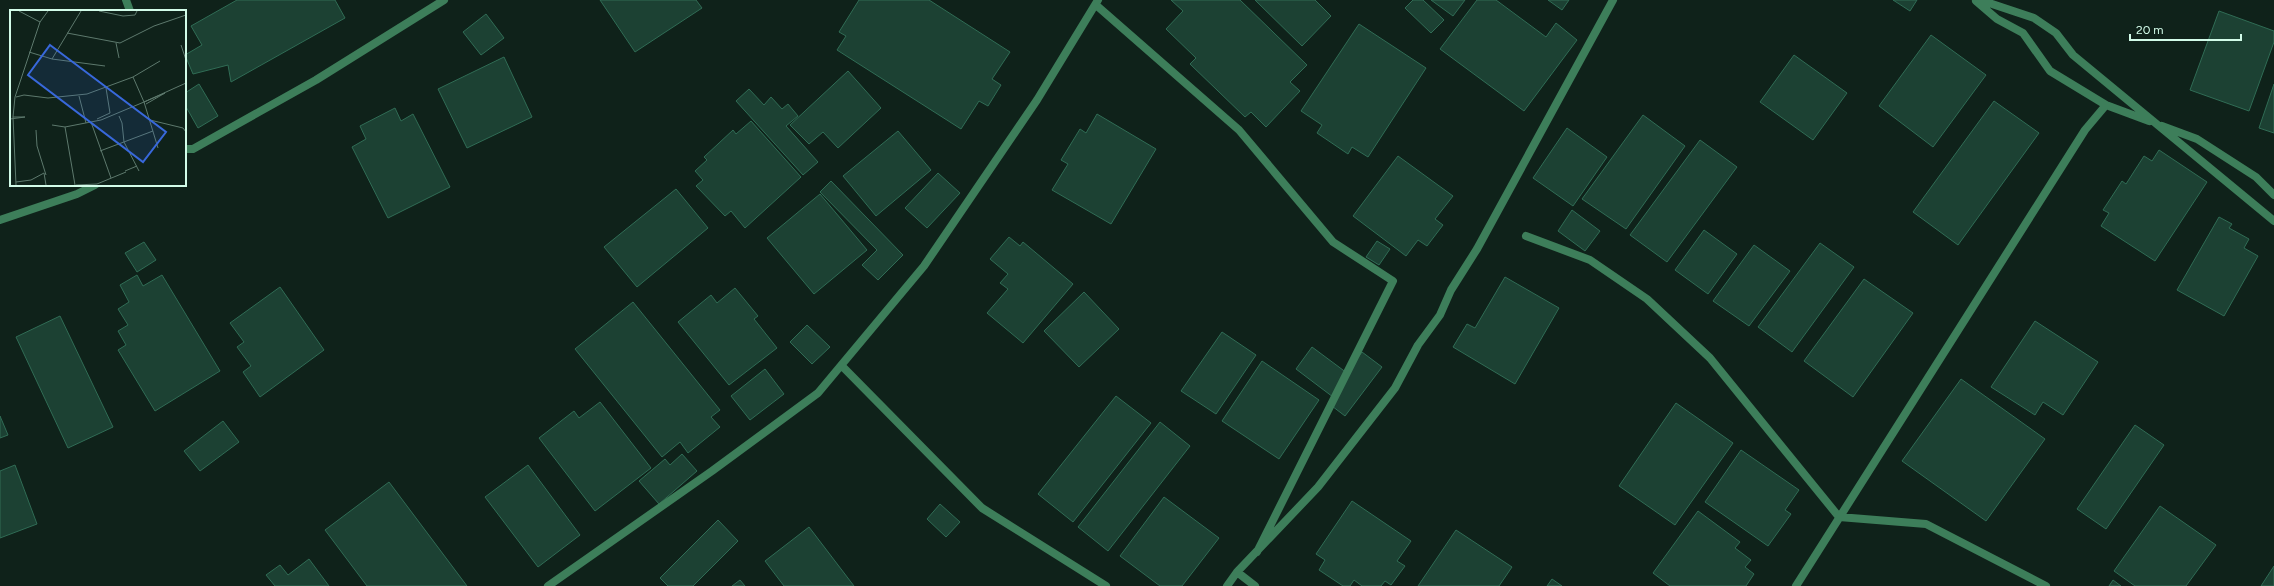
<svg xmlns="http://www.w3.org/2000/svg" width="2274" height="586" font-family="Figtree,sans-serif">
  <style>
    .building { fill: #1c4133; stroke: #306c55 }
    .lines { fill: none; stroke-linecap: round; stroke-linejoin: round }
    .street { stroke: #3d7e5a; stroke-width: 8 }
    .inset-road { fill: none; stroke: #5d796d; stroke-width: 1 }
    .view { fill: #3868db; fill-opacity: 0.15; stroke: #3868db; stroke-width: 2 }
    .inset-edge { fill: none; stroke: #d2fce9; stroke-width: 2 }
  </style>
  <rect width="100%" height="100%" fill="#0f221a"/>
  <path class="building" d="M237,0H335L345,18L231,82L228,65L193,74L185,55L202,45L191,26Z
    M600,0H696L702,8L635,52Z
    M859,0H929L1010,52L992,79L1001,85L988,106L979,101L961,129L837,50L846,36L839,32Z
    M1171,0H1240L1307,65L1290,82L1300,91L1266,127L1251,112L1245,117L1190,64L1196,58L1166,29L1183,11Z
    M1255,0H1315L1331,16L1302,46Z
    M1413,0H1423L1444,20L1431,33L1405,8Z
    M1431,0H1465L1453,16Z
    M1477,0H1496L1546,37L1556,23L1577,40L1524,111L1440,49Z
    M1548,0H1569L1562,10Z
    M1893,0H1917L1910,11Z
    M2219,11L2274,31V42L2249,111L2190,90Z
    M486,14L504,38L481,55L463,32Z
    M1359,24L1426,68L1368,157L1352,147L1348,154L1317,133L1322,125L1301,111Z
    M1931,35L1986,75L1933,147L1879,106Z
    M1794,55L1847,93L1813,140L1760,102Z
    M504,57L532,117L467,148L438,89Z
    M848,71L881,108L838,148L823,132L809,144L790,125Z
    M199,84L218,116L198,128L185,105V93Z
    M2274,84V133L2259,128Z
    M749,89L764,105L771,97L782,109L788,104L798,116L786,126L818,162L803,175L736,101Z
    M1994,101L2039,133L1958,245L1913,212Z
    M395,108L401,121L413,114L450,187L388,218L352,147L366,139L360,126Z
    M1097,114L1156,149L1111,224L1052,190L1068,164L1061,160L1080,129L1086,133Z
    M1643,115L1685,146L1626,229L1582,199Z
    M751,121L801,177L745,228L731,211L725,216L696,186L703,180L695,171L707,160L704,157L733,130L736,134Z
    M1567,128L1607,157L1573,206L1533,178Z
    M898,131L931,170L876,216L843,176Z
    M1700,140L1737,167L1667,262L1630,235Z
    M2159,150L2207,182L2155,261L2101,226L2109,213L2103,210L2122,181L2126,184L2144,156L2152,161Z
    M1398,156L1453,196L1435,219L1443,225L1427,246L1418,240L1406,256L1353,216Z
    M938,173L960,193L927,228L905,208Z
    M831,181L903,255L878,280L862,265L877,250L820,192Z
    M676,189L708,228L637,287L604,247Z
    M820,194L867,250L814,294L767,238Z
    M1572,210L1600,231L1585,251L1558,231Z
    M2219,217L2232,224L2229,228L2249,239L2244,248L2258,256L2224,316L2177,290Z
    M1704,230L1737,254L1708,294L1675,270Z
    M1009,237L1020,246L1023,242L1073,284L1023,343L987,313L1008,289L1000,283L1008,274L990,259Z
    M1377,241L1390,249L1379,265L1366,257Z
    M144,242L156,260L137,272L125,253Z
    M1820,243L1854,267L1792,352L1758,327Z
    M1754,245L1790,271L1749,326L1713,301Z
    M137,275L143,286L162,275L220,371L155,411L118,350L126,345L118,331L128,325L118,309L129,302L120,285Z
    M1505,277L1559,308L1515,384L1453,347L1467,324L1475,328Z
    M1864,279L1913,313L1853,397L1804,361Z
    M280,287L324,350L260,397L243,372L251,366L237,347L244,342L230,323Z
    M735,288L758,316L754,319L777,348L729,385L678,322L711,295L717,303Z
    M1084,292L1119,329L1079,367L1044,331Z
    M633,302L720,410L711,417L720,427L688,453L680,442L662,457L575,349Z
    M60,316L113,427L68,448L16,337Z
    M2035,321L2098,362L2063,415L2043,402L2035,415L1991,387Z
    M807,325L830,347L812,364L790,342Z
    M1222,332L1256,355L1216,414L1181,391Z
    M1312,347L1347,373L1362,352L1382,367L1345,416L1328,403L1333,397L1296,369Z
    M1262,361L1319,400L1279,459L1222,421Z
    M765,369L784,394L750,420L731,396Z
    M1961,379L2045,439L1986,521L1902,461Z
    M1116,396L1151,423L1073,522L1038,494Z
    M600,402L651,468L595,511L539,438L574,411L579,418Z
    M1676,403L1733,443L1675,525L1619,486Z
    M0,416L8,435L0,438Z
    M223,421L239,442L200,471L184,451Z
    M1160,422L1190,446L1108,551L1078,527Z
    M2135,425L2164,445L2106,529L2077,509Z
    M1741,450L1799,490L1785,510L1791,514L1768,546L1705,502Z
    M682,454L697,471L659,504L639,481L665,459L670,465Z
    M15,465L37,524L0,538V471Z
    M528,465L580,535L538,567L485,497Z
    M389,482L467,586H367L325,530Z
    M1164,497L1219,538L1182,586H1160L1120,556Z
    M1352,501L1411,541L1397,561L1405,566L1391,585L1385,581L1381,586H1362L1354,580L1350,586H1343L1319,570L1325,560L1316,554Z
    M940,504L960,522L946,537L927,519Z
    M2160,506L2216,545L2186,586H2135L2114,571Z
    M1698,511L1740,542L1735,548L1751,560L1745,567L1754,574L1746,586H1670L1653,573Z
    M718,520L738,541L693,586H668L660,578Z
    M809,527L854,586H784L765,561Z
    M1456,530L1512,567L1499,586H1418Z
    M309,559L329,586H275L266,575L280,565L288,575Z
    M2274,566V586H2261Z
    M1552,579L1562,586H1547Z
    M740,580L745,586H732Z
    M2113,580L2121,586H2109Z"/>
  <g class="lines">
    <path class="street" d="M126,0L130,11
      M1980,0L2034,18L2056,33L2073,55L2274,221
      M1976,1L1997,19L2023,33L2050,71L2106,105L2149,121
      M1096,5L1239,130L1333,242L1393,281L1257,552
      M2162,126L2197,139L2256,177L2274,195
      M185,149H193L316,80L444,0
      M0,220L77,194L95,185
      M1526,236L1590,260L1647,299L1710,358L1839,517L1926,524L2046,586
      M842,366L982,508L1106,586
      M1237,572L1255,586
      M548,586L712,471L818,393L924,266L1037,100L1098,0
      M1227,586L1237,572L1318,487L1395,388L1418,345L1440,315L1451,290L1477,249L1613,0
      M1796,586L2085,130L2106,105"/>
  </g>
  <g transform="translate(10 10)">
    <rect width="176" height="176" fill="#0f221a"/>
    <path class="inset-road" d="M9,1L30,12M89,1L113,6L125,5L127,1M57,23L110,33L144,16L176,5M106,33L109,48M171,35L176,50M19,42L42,49L71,1M42,49L95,56M123,67L134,92M69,86L76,113M6,87L14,85L38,88L77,84L123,67L150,51M136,94L155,83L134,92L176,73M109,106L112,113L114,132L129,161M0,109L15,107H3M87,109L100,103L96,78M140,110L173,118L176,122M81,112L101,168M42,115L55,117L91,110L134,92L148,138M55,117L65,175M26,120L27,136L36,165M90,141L143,121M115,161L127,156M6,172L21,170L34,163L36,175M6,175L3,107L5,87L30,12L38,1M66,175L87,174L116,162"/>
    <path class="view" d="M40,35L156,122L133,152L18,65Z"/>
    <rect width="176" height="176" class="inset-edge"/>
  </g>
  <path d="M2130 34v6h111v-6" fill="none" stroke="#d2fce9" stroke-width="2"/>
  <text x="2136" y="34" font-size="12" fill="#d2fce9" stroke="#0f221a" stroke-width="3" paint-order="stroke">20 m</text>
</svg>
